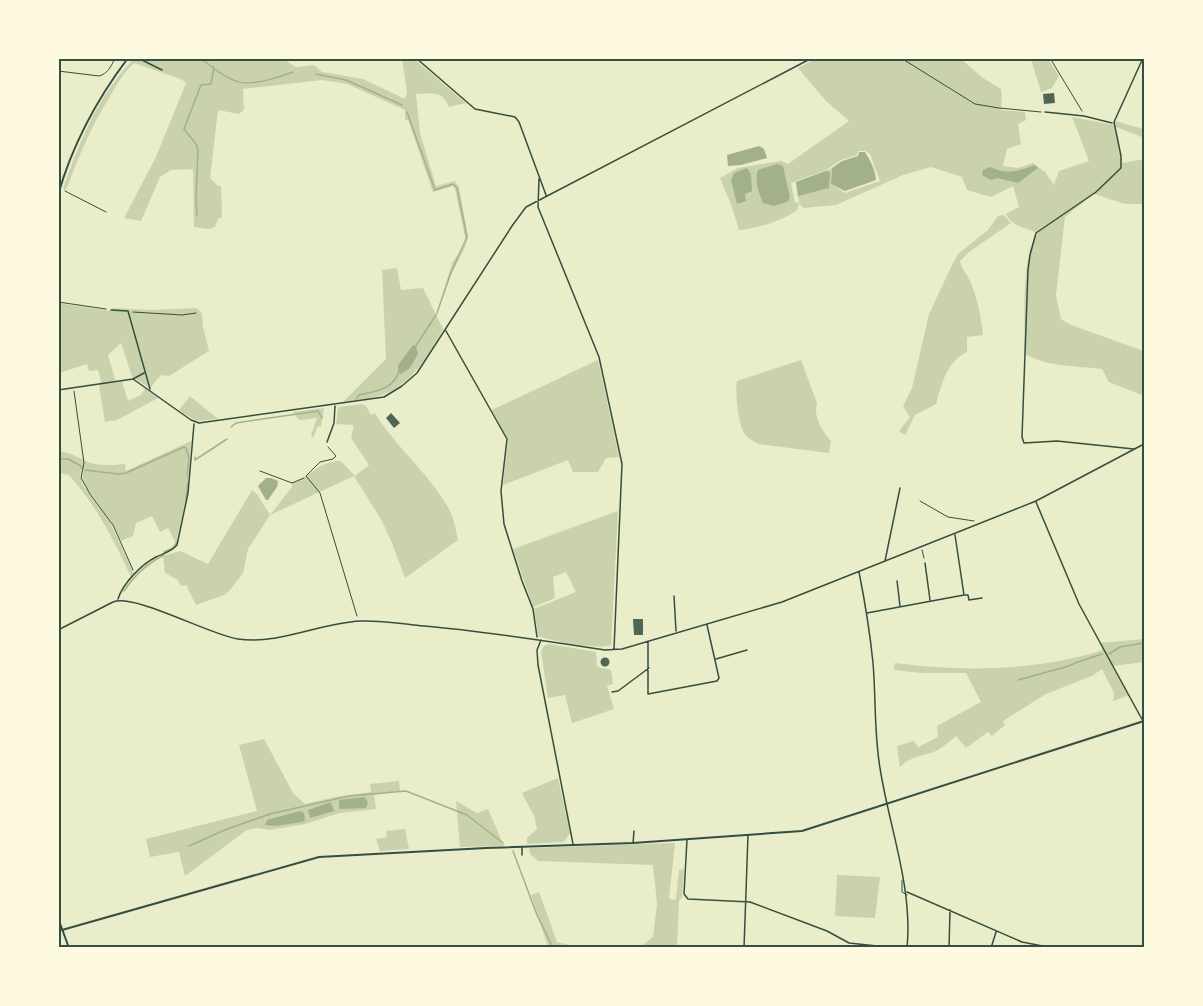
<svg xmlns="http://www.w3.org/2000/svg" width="1203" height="1006" font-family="Karla,sans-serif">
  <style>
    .green { fill: #cad2ad; fill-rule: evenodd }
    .water { fill: #a3b18a }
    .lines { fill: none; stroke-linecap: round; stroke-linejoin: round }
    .stream { stroke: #a3b18a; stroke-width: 1.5 }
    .building { fill: #4f6655 }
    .path { stroke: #344e41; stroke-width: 1 }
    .service { stroke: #344e41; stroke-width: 1 }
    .minor { stroke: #344e41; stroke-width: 1.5 }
    .tertiary { stroke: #344e41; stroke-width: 2 }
    .secondary { stroke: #344e41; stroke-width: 2 }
    .neatline { fill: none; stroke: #344e41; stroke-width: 2 }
  </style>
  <rect width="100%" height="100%" fill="#e9edc9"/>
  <path class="green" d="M134,59H283L296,67L314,65L322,72L363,79L405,99L407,92L402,59H414L466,103L449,107C442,90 432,94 416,94L420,133L436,186L455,181L459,187L468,237L466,245L451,275L437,313L452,263L465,244V237L455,189L453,186L433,192L408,120H405V110L347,84L322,80L243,89L244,110L239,114L218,110L210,178L218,186H221L222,217L218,219L215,227L208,229L194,227L193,169L171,170L160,177L141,221L124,218L156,157L186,83L181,79L134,63C125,71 118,82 112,93C92,124 79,156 66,190L63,189C79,143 99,93 134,59Z
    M815,59H961L983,78L1001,89L1002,96L1001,110L1025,112L1026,120L1018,124L1021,144L1007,149L1003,166L1018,168L1033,163L1045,172L1054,185L1059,171L1089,161L1072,117L1114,125L1122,163L1144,159V204H1125L1094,194L1065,217L1056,295L1061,319L1071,325L1144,351V396L1109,382L1102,369C1077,366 1048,367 1025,354C1025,326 1020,254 1038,233C1026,228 1011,226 1006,214L1019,207L1013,186L991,197L967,190L962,177L931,167L903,175L836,205L803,208L799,203L797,210C780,222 759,228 739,230L732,207L720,178L738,168L781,161L788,164L849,121L826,101L798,68ZM858,151H865L870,154L880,181L845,193L831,184L832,168L796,182L799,202L795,203L791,183L826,170L841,160L857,155Z
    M1031,59H1048L1059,76L1052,88L1041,92Z
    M1115,121L1144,129V138L1116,127Z
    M1004,215L1011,223L969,252L960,261C962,270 968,275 971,283C978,300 981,317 983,335L967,337V352C946,362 942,384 936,404L915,415L905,435L899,431L910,417L903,406L912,388L929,314L953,263L958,254L988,230L998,216Z
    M397,268L401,290L423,288L443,329C429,353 415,380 389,392C375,399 358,400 343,402L386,359L382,270Z
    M58,303L112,311L113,308L153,310L196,308L202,313L203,327L209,351L169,376L161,375L150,388L132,377L121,343L108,355L115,379L116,382L122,381L128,401L141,395L145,389L158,398L117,420L105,422L99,386L101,381L98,370L89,371L87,364L59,373Z
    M598,360L619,457L606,458L598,472H573L568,460L503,485L508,440L492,410Z
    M801,360L817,403C813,417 822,431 831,441L829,453L758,444C752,440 746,437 743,431C738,420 735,393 737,381Z
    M190,396L218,419L196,421L179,410Z
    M362,404L366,406L371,415L375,413C396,448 430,474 449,509C454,518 456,530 458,540L405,578L392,543L382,521L354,476L270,515L248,549L243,573L230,590L224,595L196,605L186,585L181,586L178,580L165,573L163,556L180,551L208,564L252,490L257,494L270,515L292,487V483C314,476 315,462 341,461L355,476L369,465L351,438L354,425L336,424L338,407Z
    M324,408L321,427L318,426L313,438L311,435L317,418L299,420L293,412Z
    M191,441L187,493L176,544L168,528L160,532L152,516L136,523L133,536L121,541L113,524L84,484L82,478L84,468H82L80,476L82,484L109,520L134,574L131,577C114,540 96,505 69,475L59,473L58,451C72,452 79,459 91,463C101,466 114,465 125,464L126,471Z
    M618,511L611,645C600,650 551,641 538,636L534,609L576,592L566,572L553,577L555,597L553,599L533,607L513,549Z
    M1144,639V662L1113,666L1129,695L1113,701L1114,693L1102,669L1092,676L1046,694L1003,721L1005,725L992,736L988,732L966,748L956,736C950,741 943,747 936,751C923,756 909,757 900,767L897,746L914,741L918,747L938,737L937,726L981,702L966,673H921L894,670L895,663C964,672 1036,671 1103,650L1099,643Z
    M549,644L596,652L597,667L611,670L613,684L607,686L614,709L572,723L565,695L548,698L541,651L544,646Z
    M264,739L293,793L305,804L335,797L371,792L370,784L399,781L400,791L374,795L376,809L339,813L305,824L270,830L257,828L247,830L185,876L179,852L150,857L146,839L257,811L239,745Z
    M558,778L570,833L564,842L527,844V838L537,829L534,816L522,793Z
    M456,801L477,813L488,809L504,846L460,847Z
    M405,829L409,849L380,851L376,839L387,837L386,831Z
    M675,843L669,898L673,900L676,899L679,870L684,869L682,898L679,900L677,946L684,947H631L643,945L653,937L657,904L653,865L538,861L530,854L529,848Z
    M837,875L880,877L875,918L835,916Z
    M539,892L557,942L578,947H548L531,895Z"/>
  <path class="water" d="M759,146L764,149L767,158L741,165L728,166L727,155Z
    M859,152H865C871,162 875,169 876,180L845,191L831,184L832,168L842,161L858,156Z
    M777,164L783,166L790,198L787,202L774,206L763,203C759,192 754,182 758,170Z
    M1035,165L1038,168L1018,183L997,178L991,180L982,175L983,170L990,167C1007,175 1019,171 1035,165Z
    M747,168L751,174L752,191L745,194L746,201L737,204L731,180L734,173Z
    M826,171L830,172L829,188L798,196L796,182Z
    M413,345L416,346L418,354L410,368L401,374L398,372V365Z
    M266,478H271L278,481L277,487L268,500H266L258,486Z
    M364,797L368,802L366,808L339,809V800Z
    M331,802L334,811L310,818L308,810Z
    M300,811L304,813L305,820L302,822L275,826L265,825L267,820Z"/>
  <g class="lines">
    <path class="stream" d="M200,58C212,67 231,83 246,83C262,83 279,77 293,72
      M316,74L346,80L402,105
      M407,112L435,190L453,184L457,188L467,237L450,275L437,313
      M197,216L196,199L198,150L196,144L184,129L201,85L211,84L214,67
      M415,347L436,315
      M356,399L359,395C376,391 393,390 399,371
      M231,427L236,423L318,411L322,418
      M195,457V460L227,439
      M58,459H68L81,466L82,469
      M85,470L118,474L126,473L184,447L186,448L189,458L187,476
      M186,499L188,482
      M164,552L173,548L177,542
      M124,591C134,576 148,563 164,555
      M1109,654L1120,647L1144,643
      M1018,680L1069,666L1075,663L1102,654
      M189,846L227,829L270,814L349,796L406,791L467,815L503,843
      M513,851L537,915L553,948"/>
  </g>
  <path class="building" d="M1054,93L1055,103L1044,104L1043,94Z
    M391,413L400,423L394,428L386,418Z
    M633,619H643V635H634Z
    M600.5 662a4.5 4.5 0 1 1 9 0a4.5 4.5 0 1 1-9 0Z"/>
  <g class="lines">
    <path class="path" d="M901,58L975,104L999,108L1041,112
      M1050,58L1082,111
      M58,71L99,76C107,74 111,67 115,58
      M65,191L106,212
      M58,302L106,309
      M133,312L182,315L196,313
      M74,391L84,463L81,478L90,494L113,525L133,570
      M328,447L336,456L333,459L320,462L306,476L320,493L357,616
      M260,471L292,483L304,478
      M920,501L948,517L974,521
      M922,550L924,558"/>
    <path class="service" d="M902,880V892L907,895"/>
    <path class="minor" d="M138,58L162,70
      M416,58L475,109L515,117L519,122L546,195
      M1045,112L1084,116L1112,123
      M539,179L538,207L599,357L622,464L614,649
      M111,310L128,311L150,389
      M446,331L507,439L501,491L504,524L522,581L533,609L537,637
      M133,379L144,373
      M58,390L133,379L191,420L199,423L384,397L402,386L417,373L512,226L526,207L812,58
      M327,442L334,423L335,406
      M1134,449L1057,441L1024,443L1022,437L1028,270L1030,255L1036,233L1096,192L1121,168V156L1114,122L1143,58
      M1036,502L1079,604L1144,723
      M885,561L900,488
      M925,563L930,600
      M859,572C865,602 870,633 873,663C876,698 874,733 880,768C889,827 913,887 907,948
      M897,581L900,606
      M965,595H968L969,600L982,598
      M674,596L676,631
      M118,599C123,583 142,564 156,557C164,553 171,552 177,545L188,493L194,424
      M867,613L964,595L955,535
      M58,630L113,602C134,593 210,635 238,639C279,645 320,623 360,621C381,620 403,624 424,626C485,631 544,641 605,650L622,649L782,602L1036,501L1144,444
      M541,640L537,650L538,665L573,844
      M648,641V694L717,681L719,678L707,625
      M716,659L747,650
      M612,692L618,691L649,668
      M687,840L684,894L688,899L750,902L827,931L849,943L896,948
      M633,843L634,831
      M522,847V855
      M907,892L1022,942L1053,948
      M744,948L748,835
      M949,948L950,910
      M991,948L996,932"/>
    <path class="tertiary" d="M62,930L319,857L486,848L633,843L802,831L1144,721"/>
    <path class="secondary" d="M58,195C72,146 97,99 128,58
      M58,918L69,948"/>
  </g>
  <rect width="1203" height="1006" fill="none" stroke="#fefae0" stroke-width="120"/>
  <rect x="60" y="60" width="1083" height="886" class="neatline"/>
</svg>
